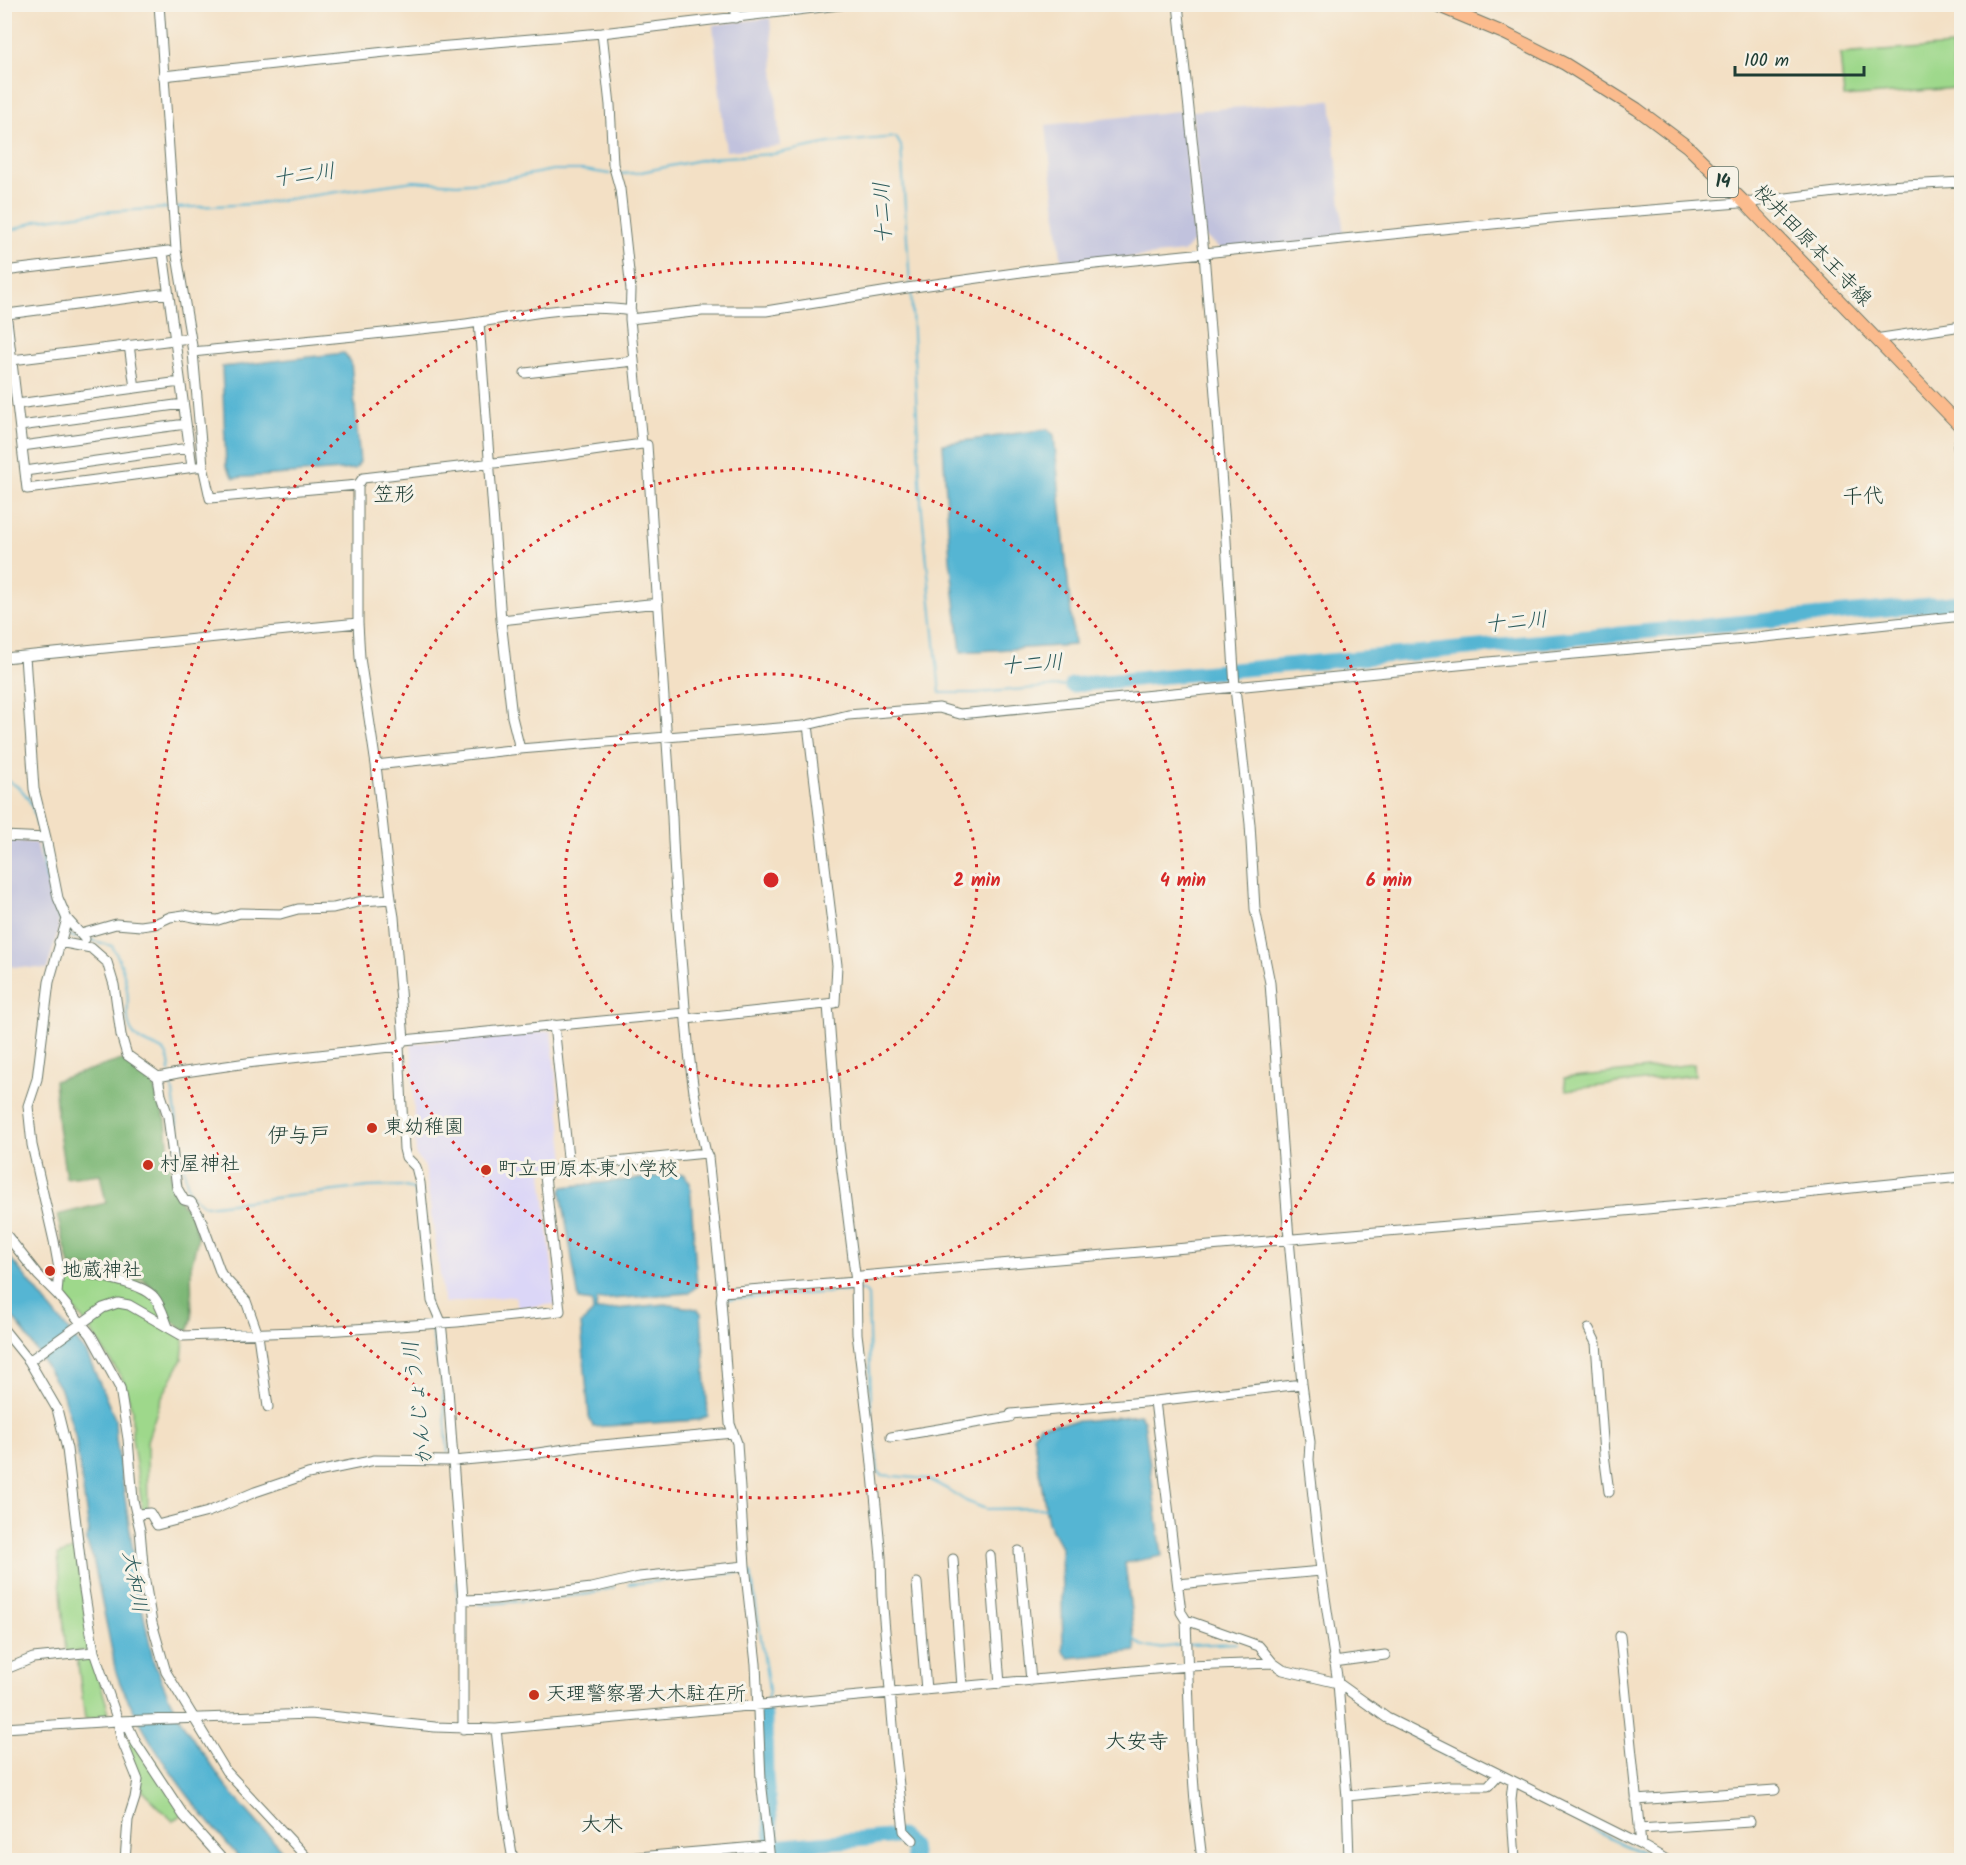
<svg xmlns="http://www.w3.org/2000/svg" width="1966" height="1865" font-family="Kalam,'Klee One',sans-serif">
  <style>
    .built { fill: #dbd6f7 }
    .industrial { fill: #c1c2dd }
    .green { fill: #9ed88b; stroke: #5e8a60; stroke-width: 1.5 }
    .forest { fill: #7eb877; stroke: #4e7a56; stroke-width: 1.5 }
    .water { fill: #54b5d3; stroke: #3a7984; stroke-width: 1.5 }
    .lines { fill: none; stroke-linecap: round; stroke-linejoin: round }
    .stream { stroke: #54b5d3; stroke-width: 2 }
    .river { stroke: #54b5d3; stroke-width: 15 }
    .minor-casing { stroke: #697667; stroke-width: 11 }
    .major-casing { stroke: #697667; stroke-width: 14 }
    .minor { stroke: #fff; stroke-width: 9 }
    .major { stroke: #fbbb8d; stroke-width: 12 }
    .ring { fill: none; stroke: #d62828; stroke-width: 3; stroke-dasharray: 3 6 }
    .poi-dot { fill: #c8321e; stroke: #f7f3e8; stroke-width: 2 }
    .labels { text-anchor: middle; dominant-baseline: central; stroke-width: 6; stroke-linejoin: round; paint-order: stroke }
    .shield { fill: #f7f3e8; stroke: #60746a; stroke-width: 1.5 }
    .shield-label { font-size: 18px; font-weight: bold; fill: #1f3d34 }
    .street-label { font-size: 20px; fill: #1f3d34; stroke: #f7f3e8 }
    .poi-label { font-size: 20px; fill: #1f3d34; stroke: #f7f3e8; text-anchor: start }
    .water-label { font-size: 21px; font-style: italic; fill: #2c5b5c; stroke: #f7f3e8 }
    .neighbourhood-label { font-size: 21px; fill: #1f3d34; stroke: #f7f3e8 }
    .centre { fill: #d62828; stroke: #f7f3e8; stroke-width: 3 }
    .ring-label { font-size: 18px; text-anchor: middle; font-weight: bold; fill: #d62828; stroke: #f7f3e8; stroke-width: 6; stroke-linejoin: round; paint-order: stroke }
  </style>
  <rect width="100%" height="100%" fill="#f7f3e8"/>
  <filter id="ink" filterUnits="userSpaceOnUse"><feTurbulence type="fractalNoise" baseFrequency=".0167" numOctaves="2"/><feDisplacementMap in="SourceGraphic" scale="12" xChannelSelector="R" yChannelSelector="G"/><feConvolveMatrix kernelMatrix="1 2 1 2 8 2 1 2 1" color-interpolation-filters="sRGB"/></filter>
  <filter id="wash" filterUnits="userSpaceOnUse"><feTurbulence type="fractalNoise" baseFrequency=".008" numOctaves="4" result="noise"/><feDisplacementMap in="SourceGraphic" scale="24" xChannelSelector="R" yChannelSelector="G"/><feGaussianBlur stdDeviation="1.35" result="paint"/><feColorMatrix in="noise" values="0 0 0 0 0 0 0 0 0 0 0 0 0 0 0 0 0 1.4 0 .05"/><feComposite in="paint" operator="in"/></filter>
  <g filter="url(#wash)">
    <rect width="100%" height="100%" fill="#f3e0c5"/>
    <path class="built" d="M551,1031L565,1162L542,1173L556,1304L518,1308L515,1296L444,1303L425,1167L416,1155L411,1044Z"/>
    <path class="industrial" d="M770,18L780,146L726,151L713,25Z
      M1331,100L1344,238L1221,249L1204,236L1192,111Z
      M1179,111L1183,113L1194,241L1183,252L1062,265L1046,125Z
      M4,840L36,843L59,927L47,969L5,966Z"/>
    <path class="green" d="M1952,46L1955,88L1844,97L1840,54Z
      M1694,1064L1695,1075L1566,1090L1564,1078Z
      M64,1271L130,1275L148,1286L163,1311L168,1322L184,1340L182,1359L161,1399L147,1441L148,1512H143L132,1438V1410L123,1380L87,1325L63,1295Z
      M76,1549L91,1651L66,1652L58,1555Z
      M92,1654L109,1713L99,1718L85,1719L77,1657Z
      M138,1736L188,1811L173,1821L143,1791L125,1743Z"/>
    <path class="forest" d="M125,1059L154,1080L158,1103L166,1120L172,1188L183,1205L190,1210L198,1237L191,1267L192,1319L188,1332L171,1321L160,1295L146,1281L127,1270L70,1266L57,1215L106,1203L100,1174L66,1178L58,1126L54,1081Z"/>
    <path class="water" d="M344,353L351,362L360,462L355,469L234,478L226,467L222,367Z
      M1048,429L1054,435L1074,645L961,652L950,559L943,444Z
      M684,1174L690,1183L697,1286L689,1293L597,1300L596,1311L665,1304L697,1309L701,1313L708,1416L698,1420L593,1427L589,1416L581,1324L593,1312L592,1302L579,1300L561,1191L563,1187Z
      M4,1250L87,1354L115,1419L116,1439L133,1551L135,1575L154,1663L170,1700L186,1729L228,1789L290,1860H241C200,1812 160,1765 132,1707C123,1690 115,1676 113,1656L93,1558L86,1541L89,1532L75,1435L62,1392L25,1333L5,1308Z
      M1140,1415L1144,1421L1162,1556L1125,1563L1136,1651L1069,1658L1063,1651L1061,1547L1048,1523L1033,1435L1040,1425Z"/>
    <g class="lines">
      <path class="stream" d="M619,174L636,173L710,158L773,154L830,143L896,137L901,146L910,285
        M176,208L253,204L414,181L457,184L495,181L553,170H584L610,174
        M4,231L13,230L39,220L100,212L170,208
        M911,290L921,502L940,693H977L1072,685
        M4,780C29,787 35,811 39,834
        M40,840L46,876L59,920L62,924
        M67,930L72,937L79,938
        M88,939L112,946C121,960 125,973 127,990C130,1005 123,1023 135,1036C150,1053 170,1038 170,1073
        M171,1078L182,1159L189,1193L205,1206L369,1187L401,1186L413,1189L416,1196L430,1322
        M858,1290H864L868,1295L871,1404L878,1472L881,1475L928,1479L947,1489L966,1501L986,1509L1048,1508
        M727,1299L852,1291
        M431,1328L442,1381L448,1453
        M749,1572L751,1573L769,1690L767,1701
        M457,1578L458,1603H460
        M629,1584L743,1572
        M478,1604H490L589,1594L615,1587
        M1133,1637C1142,1654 1167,1646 1183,1645
        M1188,1645L1237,1643
        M1272,1666L1275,1672L1281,1673
        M765,1716L766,1706
        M1406,1732L1453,1760L1490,1778
        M1496,1780L1509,1787
        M1515,1790L1655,1860"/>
      <path class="river" d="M1072,685L1962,602
        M765,1716L766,1777L773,1847L900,1836L912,1846L914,1860"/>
    </g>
  </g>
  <g filter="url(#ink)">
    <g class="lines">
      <g class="minor-casing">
        <path id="minor" d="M159,4L176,250L193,352L203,466L210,498L358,485
          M735,4V18
          M1178,4L1204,253L1225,524L1235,688L1250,824L1255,909L1270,983L1289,1239L1302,1384L1310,1442L1309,1460L1321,1571L1338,1683L1347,1798L1349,1860
          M602,33L610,105L613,164L620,189L631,290L630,319L642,444L647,445L672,817C674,872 678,926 683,981C687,1039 692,1097 706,1153L708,1157L722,1292L721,1300L730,1424L737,1443L745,1566L756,1664L761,1780L770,1860
          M163,76L413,49L602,33L848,4
          M163,252L192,467
          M4,271L168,251
          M4,295L27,489L203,466
          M7,314L168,293
          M630,319L702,311H766L907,288L1036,270L1204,253L1562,217L1752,202L1887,186L1962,182
          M479,322L501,620L658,603
          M1875,339L1962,326
          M129,345L135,388
          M193,352C281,343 370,335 458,325C514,318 574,302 631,311
          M12,360L190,338
          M525,373L634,361
          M17,404L180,382
          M20,426L183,404
          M1962,430L1958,446L1962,488
          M22,446L186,424
          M25,471L189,448
          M501,620L512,717L520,749
          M25,656L34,789L46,838L58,898L67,919L85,939
          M4,658L358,623
          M376,765L520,749L803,726L848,715L939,708L960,714L1529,658L1756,638L1962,616
          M4,836L46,838
          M81,934L116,924L141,926L155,924L170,917L184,915L204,919L218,920L240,913L280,914L298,909L333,908L362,901L391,899
          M59,942L91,948L107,962L114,985L121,1035L127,1055L158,1077L178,1073L247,1063L399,1046
          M828,1005L839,1145L856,1282L857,1334L868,1423L881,1557L882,1596L895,1749L904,1831L913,1840
          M686,1019L835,1003L837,965L808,725
          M554,1025L569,1167
          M404,1040L685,1013
          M158,1077L161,1095L168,1116L177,1188L184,1200L191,1202L200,1217L221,1274L246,1301L258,1335L268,1407
          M4,1232L38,1275L57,1294L91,1335L120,1388L128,1439L133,1500L140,1530L144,1576L152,1623L166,1672L226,1771L309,1860
          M59,1269C81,1273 141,1281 154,1297C161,1305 164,1317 168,1327
          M722,1292L856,1282L861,1276C1115,1254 1370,1232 1624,1211C1737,1202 1849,1187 1962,1177
          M57,1294L59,1269L54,1241L32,1145L28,1106L37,1079L49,982L67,919
          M1589,1329L1596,1343L1604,1454L1609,1492
          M4,1330L29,1361L57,1409L67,1449L83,1583L94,1652L118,1721L121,1738L138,1780L135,1798L128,1820L125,1860
          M29,1361L103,1308L118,1303L129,1305L183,1336L325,1331L457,1322L560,1311L545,1176L551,1171L565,1167L706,1153
          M1155,1401L1181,1612L1186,1620L1190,1735L1195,1802L1202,1860
          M891,1437L1010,1417L1011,1414L1155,1401L1302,1384
          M137,1514L150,1513L157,1525L208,1512L255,1492L308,1474L375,1460L453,1461L531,1454L580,1447L733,1433
          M1019,1551L1031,1681
          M990,1555L1000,1684
          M953,1559L962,1687
          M917,1583L926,1690
          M1178,1584L1321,1571
          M463,1600L495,1599L592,1588L639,1577L745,1566
          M1186,1620L1259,1646L1273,1663L1283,1670L1338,1683L1387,1718L1641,1845L1667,1860
          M1620,1636L1641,1845
          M1334,1662L1385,1655
          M6,1669L33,1658L94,1652
          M118,1721L129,1728L136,1743L184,1816L223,1860
          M4,1728L118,1721L311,1714L435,1727L496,1729L1188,1666L1273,1663
          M463,1729V1600L448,1389L441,1322L432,1301L420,1183L416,1167L406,1157L404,1149L399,1046L404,1040L394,917L391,899L376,765L360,658L358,623V485L363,478L564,455L642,444
          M496,1729L505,1813L513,1860
          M1513,1782L1511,1799L1515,1860
          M1347,1796L1448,1786H1488L1498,1775
          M1636,1800L1775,1790
          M1639,1829L1750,1822
          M603,1860L768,1846"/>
      </g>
      <g class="major-casing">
        <path id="major" d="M1434,4L1506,34L1565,64L1637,109L1688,147L1747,205L1962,428"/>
      </g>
      <use href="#minor" class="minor"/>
      <use href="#major" class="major"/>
    </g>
  </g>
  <g class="ring">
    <circle cx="771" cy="880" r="206"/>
    <circle cx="771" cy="880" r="412"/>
    <circle cx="771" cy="880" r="618"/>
  </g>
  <g class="poi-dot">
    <circle cx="372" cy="1128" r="6"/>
    <circle cx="148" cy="1165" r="6"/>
    <circle cx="486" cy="1170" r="6"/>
    <circle cx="50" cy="1271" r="6"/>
    <circle cx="534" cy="1695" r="6"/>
  </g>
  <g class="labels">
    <rect class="shield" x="1708" y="167" width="30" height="30" rx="4.5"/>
    <g class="shield-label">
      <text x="1723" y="182">14</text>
    </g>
    <g class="street-label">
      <text transform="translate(1812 246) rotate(46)">桜井田原本王寺線</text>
    </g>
    <g class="poi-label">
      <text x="384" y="1128">東幼稚園</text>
      <text x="160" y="1165">村屋神社</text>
      <text x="498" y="1170">町立田原本東小学校</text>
      <text x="62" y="1271">地蔵神社</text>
      <text x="546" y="1695">天理警察署大木駐在所</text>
    </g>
    <g class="water-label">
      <text transform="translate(304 176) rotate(-8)">十二川</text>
      <text transform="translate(884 213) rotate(-93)">十二川</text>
      <text transform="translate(1516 623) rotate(-5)">十二川</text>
      <text transform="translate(1032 665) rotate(-4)">十二川</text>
      <text transform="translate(419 1403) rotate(-97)">かんじょう川</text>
      <text transform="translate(134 1582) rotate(80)">大和川</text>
    </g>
    <g class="neighbourhood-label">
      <text x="394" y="495">笠形</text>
      <text x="1863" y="497">千代</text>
      <text x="299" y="1136">伊与戸</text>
      <text x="1137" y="1742">大安寺</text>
      <text x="602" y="1825">大木</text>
    </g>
  </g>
  <circle cx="771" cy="880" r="9" class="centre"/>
  <g class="ring-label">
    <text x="977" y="886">2 min</text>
    <text x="1183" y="886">4 min</text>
    <text x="1389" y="886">6 min</text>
  </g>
  <rect width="1966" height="1865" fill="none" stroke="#f7f3e8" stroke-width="24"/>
  <path d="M1735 66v9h129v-9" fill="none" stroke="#1f3d34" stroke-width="3"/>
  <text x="1744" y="66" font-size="18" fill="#1f3d34" stroke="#f7f3e8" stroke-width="4.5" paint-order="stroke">100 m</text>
</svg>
